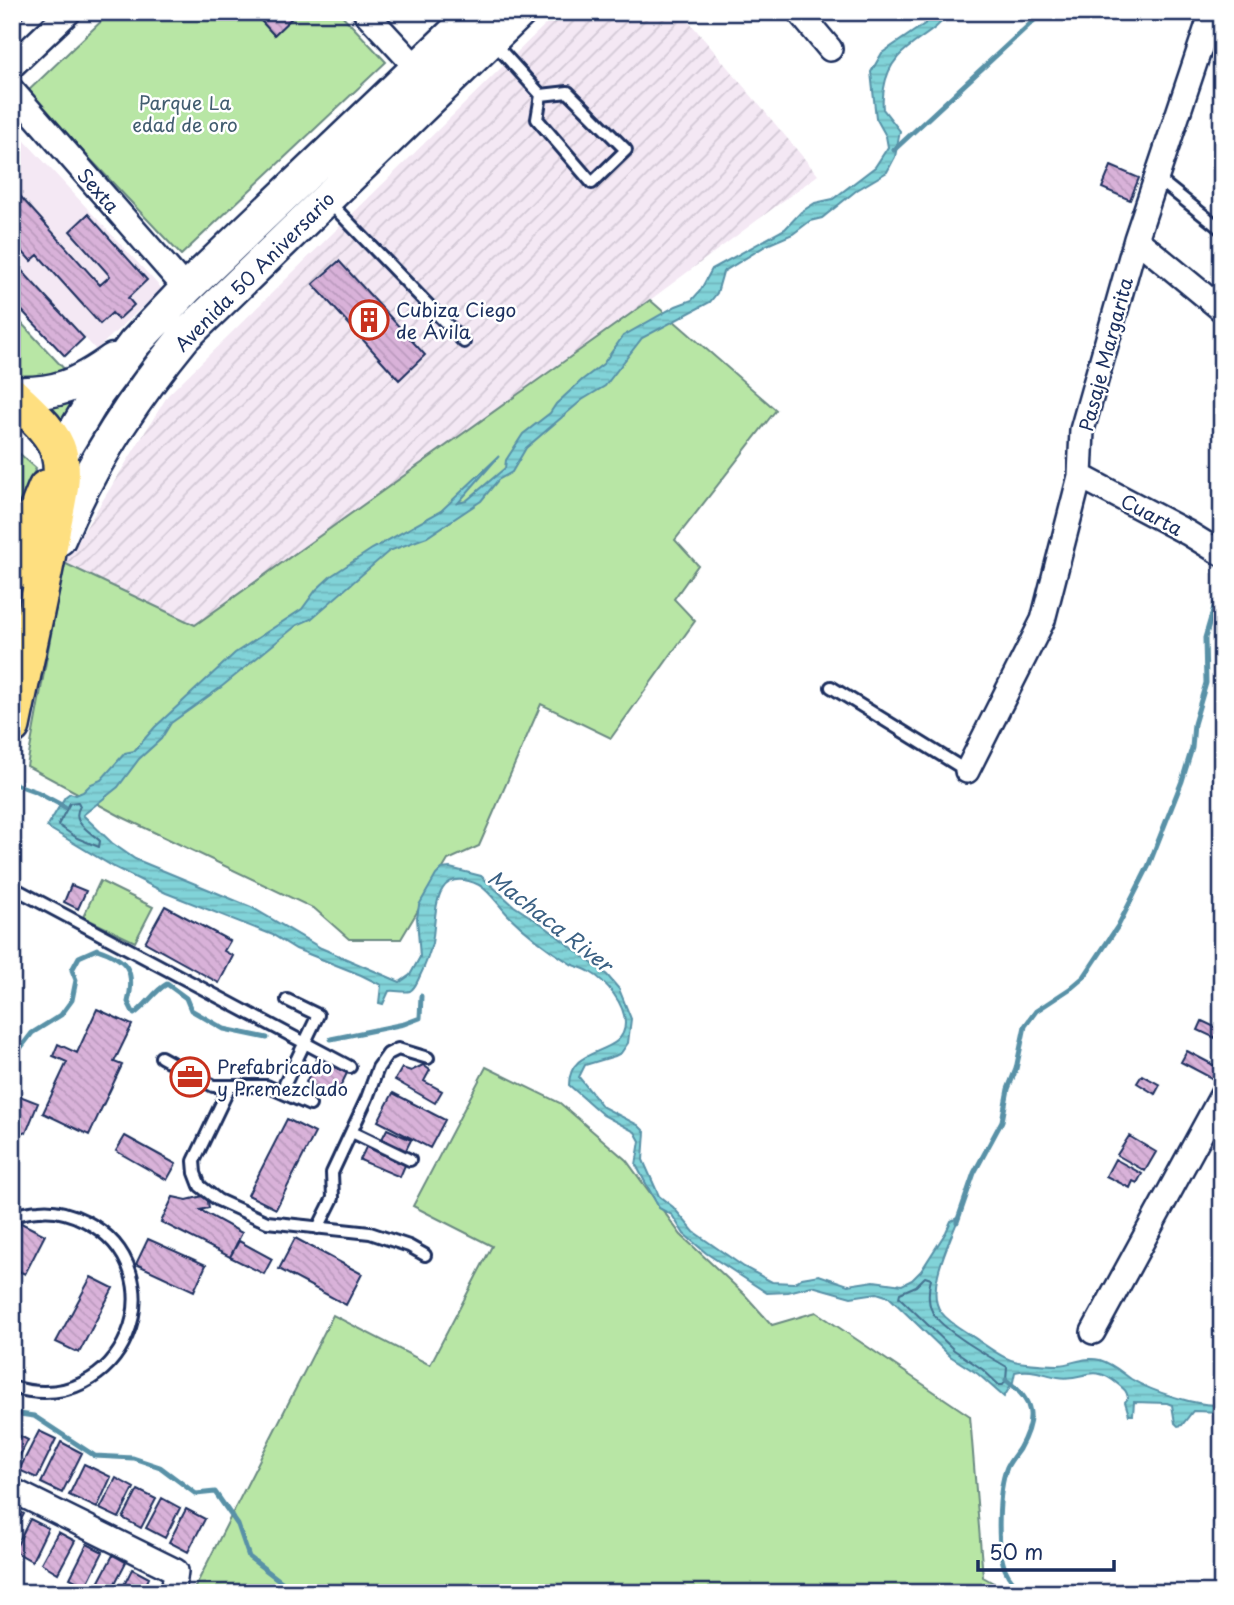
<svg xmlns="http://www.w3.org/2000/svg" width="1234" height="1605" font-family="'Playpen Sans',sans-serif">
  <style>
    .built { fill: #f4e8f4 }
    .industrial { fill: url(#industrial-furrows) }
    .green { fill: #b8e6a5; stroke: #6a8a82; stroke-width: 2 }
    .water { fill: url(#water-rules); stroke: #5891a7; stroke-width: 2 }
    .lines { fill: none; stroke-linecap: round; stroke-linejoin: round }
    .shore { stroke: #44718f; stroke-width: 2 }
    .stream { stroke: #5891a7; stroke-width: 5 }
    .building { fill: url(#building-back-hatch); stroke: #1b2f5e; stroke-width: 2 }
    .service-casing { stroke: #1b2f5e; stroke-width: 16 }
    .minor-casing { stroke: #1b2f5e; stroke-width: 28 }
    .secondary-casing { stroke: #1b2f5e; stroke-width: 37 }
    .primary-casing { stroke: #1b2f5e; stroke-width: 40 }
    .service { stroke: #fff; stroke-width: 10 }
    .minor { stroke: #fff; stroke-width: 23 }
    .secondary { stroke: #fff; stroke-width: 32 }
    .primary { stroke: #fedf80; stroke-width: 35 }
    .labels { text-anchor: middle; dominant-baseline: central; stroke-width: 5; stroke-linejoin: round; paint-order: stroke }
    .park-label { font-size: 19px; fill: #425d70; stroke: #fff }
    .street-label { font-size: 19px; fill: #1b2f5e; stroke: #fff }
    .poi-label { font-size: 19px; fill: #1b2f5e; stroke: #fff; text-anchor: start }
    .water-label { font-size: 21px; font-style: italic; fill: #3a6083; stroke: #fff }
  </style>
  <defs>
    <pattern id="industrial-furrows" width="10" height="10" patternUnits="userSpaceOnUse" patternTransform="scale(1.75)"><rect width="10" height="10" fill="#f4e8f4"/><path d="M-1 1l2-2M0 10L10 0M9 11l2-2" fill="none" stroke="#d1c7d4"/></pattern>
    <pattern id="water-rules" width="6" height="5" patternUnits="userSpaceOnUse" patternTransform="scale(1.75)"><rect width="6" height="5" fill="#81d3d8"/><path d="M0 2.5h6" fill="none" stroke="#6fb5bc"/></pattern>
    <pattern id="building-back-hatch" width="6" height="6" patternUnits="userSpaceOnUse" patternTransform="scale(1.75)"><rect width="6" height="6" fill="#d9b2d9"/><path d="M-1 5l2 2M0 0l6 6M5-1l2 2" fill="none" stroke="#ba99bd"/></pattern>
  </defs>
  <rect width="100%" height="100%" fill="#fff"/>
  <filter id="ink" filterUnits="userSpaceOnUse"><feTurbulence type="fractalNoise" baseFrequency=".0143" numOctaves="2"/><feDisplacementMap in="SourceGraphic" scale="14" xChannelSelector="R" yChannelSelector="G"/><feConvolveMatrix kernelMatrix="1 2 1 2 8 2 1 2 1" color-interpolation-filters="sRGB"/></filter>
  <g filter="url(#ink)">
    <path class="built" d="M12,127L162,289L96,350L12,259Z"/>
    <path class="industrial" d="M558,12H681L818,175L650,300L195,625L64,563L168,395Z"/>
    <path class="green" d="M111,12H253L274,35L298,12H339L386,62L181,255L27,92Z
      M294,202L299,207L146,361L99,426L87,436L138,354Z
      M650,300L776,410L675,540L698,565L674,599L695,621L611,738L541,704L479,846L448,860L401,939H349L315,909L122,817L27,766L64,563L195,625Z
      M12,313L67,372L21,382L12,377Z
      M82,393L62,425L38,404Z
      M12,447L36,468L18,507Z
      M100,881L153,907L135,942L83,917Z
      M486,1067L560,1103L626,1160L681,1235L745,1295L772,1325L816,1312L970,1416L983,1577L1011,1593H192L333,1315L430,1365L492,1246L413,1206Z"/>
    <path class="water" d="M937,12H950C929,42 891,44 884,88C883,95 882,102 883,109L900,131L895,157L887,172L857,190L822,218L810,221L793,234L767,245L723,272L717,293L710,302L642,338L605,386L582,400L526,448L512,472L498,480L481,501L427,537L389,551L311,619L297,625L220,688L171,723L161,739L139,759L118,787L83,815L112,843L135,859L251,907L321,948L400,982L410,975L420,957L417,918L419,905L436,875L442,869L450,868L481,876L514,906L543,925L607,975L619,989L631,1019L628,1043L621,1053L615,1056L585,1065L579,1077L603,1107L638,1125L645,1132L643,1160L659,1196L673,1207L694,1232L744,1267L772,1282L794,1283L802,1278L819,1275L848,1285L874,1281L902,1285L912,1280L921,1271L946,1232L951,1221L959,1217C951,1239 924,1290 941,1312C950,1324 967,1332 979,1341C994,1351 1007,1362 1026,1363C1036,1364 1048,1365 1058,1365C1073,1364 1085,1356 1100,1360C1113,1364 1121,1372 1131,1379C1151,1391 1200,1408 1222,1404V1412L1193,1411L1182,1425L1178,1426L1175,1423L1172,1405L1167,1403L1134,1402L1133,1415H1129L1125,1402L1128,1398C1127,1391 1124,1389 1119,1385C1091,1361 1085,1382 1058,1377C1042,1374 1031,1368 1015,1372L1013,1382L1004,1397L978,1374L950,1356L889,1297L877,1293L851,1297L812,1286L788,1292L767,1293L706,1253L684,1234L672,1215L659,1208L636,1165L640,1141L635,1132L603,1115L569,1085C569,1043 625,1058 625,1023C625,1004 606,981 590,972C584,968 577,967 571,964C550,951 525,932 508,915C499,906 490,891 479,885C431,863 437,916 432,943C429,956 425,966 419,978C417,982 415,988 410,991C404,993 396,990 389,991L383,1004L379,1003L381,985L361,975L296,949L273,935L166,893L114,867L47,827L65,797L70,793L76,795L83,792L91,784L101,780L125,753L134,751L155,727L235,653L302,609L316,590L331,576L372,549L441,511L499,456L458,503L466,501L505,468L506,460L523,434L550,413L556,404L582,380L603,364L623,336L676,306L692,300L700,291L712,269L785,229L801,212L815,203L833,199L875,167L888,147L886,136L876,118L871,72L882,53L926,23Z"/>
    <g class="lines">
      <path class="shore" d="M78,802L80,806C70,823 89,830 100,841L99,847L77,838L58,825L70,803Z
        M925,1277L931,1279C928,1290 927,1306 935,1316C945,1331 991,1358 1007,1367L1006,1380L1003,1385H999L982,1369L954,1350L899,1297L900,1293L916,1286Z"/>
      <path class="stream" d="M894,150L1043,12
        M12,783L37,792L65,807
        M331,1039L404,1024L420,1018L421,996
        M12,1059L32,1033L61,1015L72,1000L76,980L72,970L79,957L97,949C127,959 136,970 128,1002L134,1014C147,1005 154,991 167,984L186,998L191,1010L224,1029L267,1038
        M957,1222L974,1173L1002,1121L1008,1089L1016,1069L1025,1026L1036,1011L1071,988L1084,977L1118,926L1148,867L1182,781L1192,748L1194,724L1206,683L1205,638L1215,604L1222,592
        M1006,1380C1035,1401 1036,1419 1019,1449C1015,1455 1010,1461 1007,1467C998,1490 996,1546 1005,1569C1009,1579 1017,1587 1026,1593
        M12,1413L34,1416L95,1456L133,1458L160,1467L196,1494L215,1492L238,1525L249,1557L296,1593"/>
    </g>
    <path class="building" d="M12,12H29L12,27Z
      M253,12H298L274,35Z
      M1111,166L1139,178L1130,200L1102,188Z
      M12,187L100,285L110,276L70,231L88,214L147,280L128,298L134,305L118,320L112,313L100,324L38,255L31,261L12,240Z
      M12,260L84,338L65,356L12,300Z
      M339,261L425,355L399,380L313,284Z
      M71,885L86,891L78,909L64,902Z
      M165,906L230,941L224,951L233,956L219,983L145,942Z
      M97,1009L132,1025L114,1062L122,1065L89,1135L43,1113L67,1062L53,1056L58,1044L77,1053Z
      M1202,1021L1219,1029L1215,1038L1198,1030Z
      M1187,1051L1221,1069L1215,1080L1181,1062Z
      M317,1059L347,1073L336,1096L306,1082Z
      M423,1065L430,1070L424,1081L442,1091L435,1103L395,1080L402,1068L411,1071Z
      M1142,1075L1160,1085L1155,1094L1137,1083Z
      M12,1093L38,1103L26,1133L12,1128Z
      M393,1093L445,1120L430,1148L378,1121Z
      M287,1119L315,1133L276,1209L248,1195Z
      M387,1129L411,1140L405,1152L381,1141Z
      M125,1136L176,1164L167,1180L116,1151Z
      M1129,1136L1156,1152L1145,1171L1117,1155Z
      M367,1145L406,1163L400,1177L360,1160Z
      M1115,1159L1142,1174L1137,1183L1133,1181L1130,1188L1106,1176Z
      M207,1195L209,1208L200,1210L242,1233L230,1257L161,1222L173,1197L187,1200Z
      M21,1223L45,1235L25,1274L12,1268V1240Z
      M295,1238L362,1274L346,1305L279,1269Z
      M148,1239L206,1265L194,1291L136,1264Z
      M239,1241L272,1259L264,1274L230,1257Z
      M91,1277L113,1288L79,1353L56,1342Z
      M39,1431L56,1439L37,1478L19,1470Z
      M12,1432L28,1440L12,1471Z
      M61,1442L82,1453L62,1493L41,1483Z
      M84,1464L111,1477L97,1508L69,1495Z
      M116,1478L134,1488L119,1518L100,1509Z
      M138,1490L156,1499L141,1528L123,1518Z
      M162,1498L180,1508L165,1538L146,1528Z
      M12,1508L24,1514L12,1536Z
      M186,1509L205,1519L188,1552L169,1542Z
      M30,1519L48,1528L32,1561L14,1551Z
      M58,1532L75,1541L58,1573L41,1563Z
      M87,1544L103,1552L86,1586L70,1578Z
      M113,1555L126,1562L110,1593H101L95,1589Z
      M132,1569L149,1578L142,1593H120Z"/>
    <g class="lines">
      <g class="service-casing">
        <path id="service" d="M493,42L541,95L537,119L592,183L626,150L568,92L541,95
          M1157,178L1222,230
          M328,201L464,342
          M831,687L967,771
          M12,887L350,1067
          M161,1057L213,1086H267L310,1105
          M230,1086L194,1161L195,1173L200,1186L218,1200L267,1222L370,1233L409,1246L425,1255
          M281,1092L318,1015L287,1000
          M352,1132L410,1160
          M12,1216C21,1214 30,1211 39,1211C55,1209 71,1214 85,1221C183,1271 123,1421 12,1387
          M318,1228L333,1198L332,1173L367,1098L378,1068L388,1054L398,1049L428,1058"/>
      </g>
      <g class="minor-casing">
        <path id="minor" d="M365,12L427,79
          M799,12L830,49
          M12,66L69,12
          M12,90L186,289
          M1136,239L1222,310
          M1080,476L1188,533L1222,554
          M967,771L1043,620L1080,476L1082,430L1136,239L1212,12
          M1093,1332L1222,1095
          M12,1490L176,1571L173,1593"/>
      </g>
      <g class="secondary-casing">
        <path id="secondary" d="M12,393C56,395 78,385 113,360
          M60,456L97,394L134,344L186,289L476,12
          M59,539C90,464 133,399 184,337L520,12"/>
      </g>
      <g class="primary-casing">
        <path id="primary" d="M12,395C28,411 53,431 59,453C66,478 56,508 52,532C40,597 25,662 12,726
          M12,572L46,488"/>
      </g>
      <use href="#service" class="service"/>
      <use href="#minor" class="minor"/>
      <use href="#secondary" class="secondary"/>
      <use href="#primary" class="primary"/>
    </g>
  </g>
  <defs>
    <g id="building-ring" transform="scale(2.0125)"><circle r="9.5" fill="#fff" stroke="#c8321e" stroke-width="1.5"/><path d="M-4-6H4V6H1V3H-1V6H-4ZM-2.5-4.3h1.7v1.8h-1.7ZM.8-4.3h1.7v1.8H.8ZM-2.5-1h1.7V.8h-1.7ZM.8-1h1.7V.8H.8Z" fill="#c8321e"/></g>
    <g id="office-ring" transform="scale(2.0125)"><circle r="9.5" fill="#fff" stroke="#c8321e" stroke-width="1.5"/><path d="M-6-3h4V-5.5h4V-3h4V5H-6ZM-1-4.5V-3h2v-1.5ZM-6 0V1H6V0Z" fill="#c8321e"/></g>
  </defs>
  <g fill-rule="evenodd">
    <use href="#building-ring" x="369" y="320"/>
    <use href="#office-ring" x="190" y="1077"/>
  </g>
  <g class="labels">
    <g class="park-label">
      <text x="185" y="102">Parque La<tspan x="185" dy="22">edad de oro</tspan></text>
    </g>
    <g class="street-label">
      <text transform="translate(99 190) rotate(49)">Sexta</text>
      <text transform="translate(254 271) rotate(-45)">Avenida 50 Aniversario</text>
      <text transform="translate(1105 354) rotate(-75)">Pasaje Margarita</text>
      <text transform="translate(1152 514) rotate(28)">Cuarta</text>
    </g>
    <g class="poi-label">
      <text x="396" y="309">Cubiza Ciego<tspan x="396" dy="22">de Ávila</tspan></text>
      <text x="217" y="1066">Prefabricado<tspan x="217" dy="22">y Premezclado</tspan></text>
    </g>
    <g class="water-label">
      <text transform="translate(551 920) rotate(38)">Machaca River</text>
    </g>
  </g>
  <rect width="1234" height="1605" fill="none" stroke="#fff" stroke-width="42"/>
  <rect x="21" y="21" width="1192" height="1563" fill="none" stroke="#1b2f5e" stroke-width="2.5" filter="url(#ink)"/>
  <path d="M978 1560v10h136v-10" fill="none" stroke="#1b2f5e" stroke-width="3.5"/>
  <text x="989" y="1560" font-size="21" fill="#1b2f5e" stroke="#ffffff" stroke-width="5" paint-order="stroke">50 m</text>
</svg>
